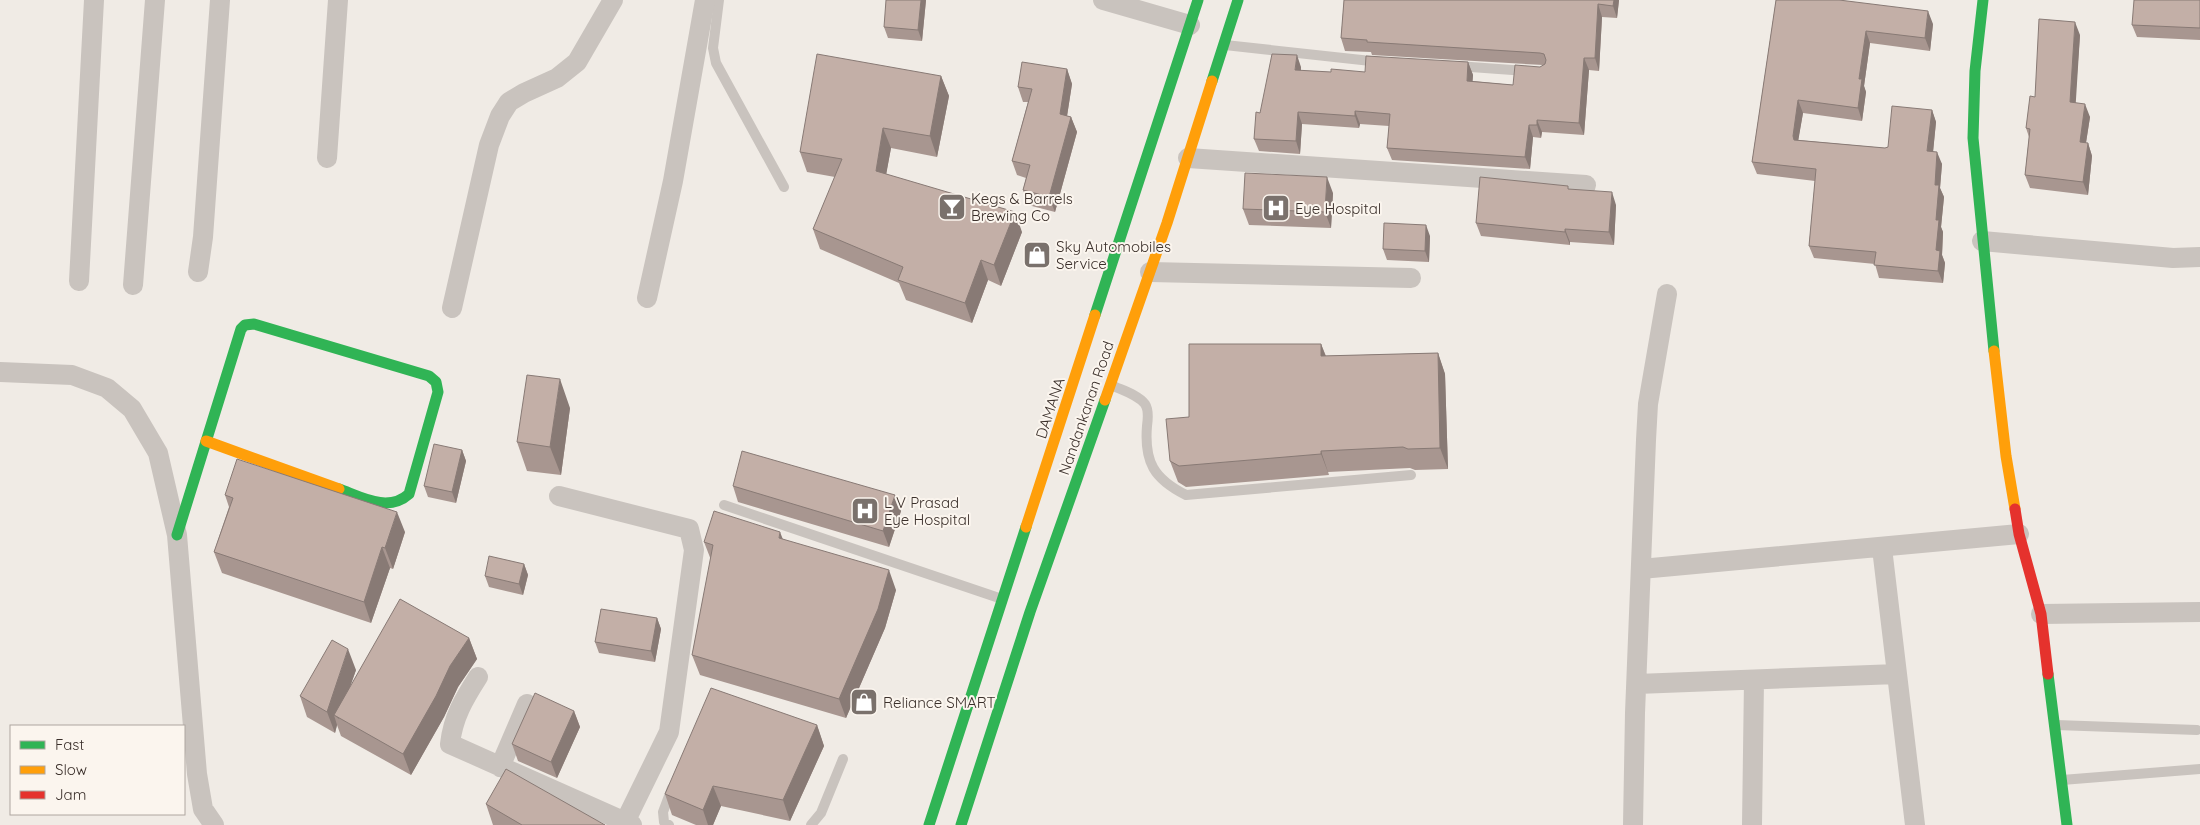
<svg xmlns="http://www.w3.org/2000/svg" width="2200" height="825" font-family="Quicksand,sans-serif">
  <style>
    .lines { fill: none; stroke-linecap: round; stroke-linejoin: round }
    .lane { stroke: #c9c3be; stroke-width: 10 }
    .street { stroke: #c9c3be; stroke-width: 20 }
    .fast { stroke: #30b455; stroke-width: 11 }
    .slow { stroke: #ff9f0a; stroke-width: 11 }
    .jam { stroke: #e5322d; stroke-width: 11 }
    .wall { fill: #a89690 }
    .shaded-wall { fill: #887a75 }
    .building { fill: #c3afa7; stroke: #887a75 }
    .labels { text-anchor: middle; dominant-baseline: central; stroke-width: 4; stroke-linejoin: round; paint-order: stroke }
    .poi-label { font-size: 15px; fill: #3b302b; stroke: #fbf5ee; text-anchor: start }
    .street-label { font-size: 15px; fill: #3b302b; stroke: #fbf5ee }
  </style>
  <rect width="100%" height="100%" fill="#f0ebe5"/>
  <g class="lines">
    <path class="lane" d="M719,0L713,48L716,63L784,187
      M1225,45L1380,62
      M1457,66L1527,71
      M1111,385C1121,390 1137,394 1145,404C1149,410 1148,419 1147,426C1144,462 1154,479 1186,495L1411,475
      M724,505L1002,599
      M2056,725L2197,730
      M2062,780L2200,769
      M669,825L664,822L663,812L672,788
      M811,825L821,813L843,759"/>
    <path class="street" d="M1103,0L1190,25
      M327,158L338,0
      M1188,158L1586,185
      M1982,241L2173,258L2200,257
      M198,272L203,237L220,0
      M1150,272L1411,278
      M79,281L94,0
      M133,285L155,0
      M647,298L673,181L705,0
      M452,308L489,145L500,116L509,102L524,93L557,78L577,62L613,0
      M0,372L72,375L107,388L132,409L158,453L177,535L197,774L203,809L214,825
      M559,496L689,529L694,550L669,732L625,822L632,825
      M1882,548L1915,825
      M1641,569L2019,534
      M2041,614L2200,612
      M478,677C464,699 453,717 450,744L625,822
      M1637,684L1897,674
      M500,767L527,704
      M1633,825L1635,713L1646,440L1648,404L1667,294
      M1752,825L1754,680"/>
    <path class="fast" d="M1983,0L1975,71L1973,138L1994,351
      M1212,81L1238,0
      M1095,315L1198,0
      M177,535L241,329L245,325L254,324L429,376L436,382L438,392L409,494C388,513 361,497 339,489
      M2048,674L2067,825
      M929,825L1026,527
      M961,825L1030,612L1105,400"/>
    <path class="slow" d="M1994,351L2006,456L2015,509
      M1105,400L1167,223L1212,81
      M206,441L339,489
      M1026,527L1095,315"/>
    <path class="jam" d="M2015,509L2019,534L2041,614L2048,674"/>
  </g>
  <path class="wall" d="M926,0L922,41L888,38L884,27Z
    M1344,0H1619L1617,18L1602,17L1599,71L1589,70L1584,135L1542,132L1541,138L1533,137L1530,169L1392,160L1387,148L1389,126L1360,124L1359,128L1302,124L1300,154L1259,151L1254,139L1260,113L1301,67V71L1331,72H1365L1468,62L1473,75L1472,81L1513,85L1543,65L1372,55L1371,52L1345,51L1341,38Z
    M1776,0L1933,24L1930,51L1870,43L1864,86L1866,92L1862,121L1803,113L1798,140L1885,148L1888,147L1932,110L1936,122L1933,151L1942,164L1940,188L1944,197L1941,227L1943,232L1942,255L1945,263L1943,283L1879,278L1875,264L1814,258L1809,246L1815,181L1757,174L1752,162Z
    M2200,0V40L2137,37L2132,25Z
    M2080,35L2075,102L2090,117L2086,143H2088L2092,156L2088,195L2030,188L2025,175L2029,137L2026,128L2035,97Z
    M1067,69L1072,84L1067,116L1071,117L1077,132L1055,212L1028,205L1023,190L1026,178L1017,175L1012,161L1028,102H1023L1018,87Z
    M941,76L949,96L937,157L891,148L886,174L1022,232L1001,286L988,280L972,323L906,300L899,283L820,249L813,229L835,177L807,172L800,152Z
    M1569,189L1616,205L1614,245L1570,242V245L1481,236L1476,223Z
    M1333,193L1331,228L1249,225L1243,209Z
    M1430,236L1429,262L1387,260L1383,249Z
    M1321,344L1326,356L1438,353L1445,374L1448,469L1415,470L1410,468L1328,472L1329,475L1186,487L1178,482L1170,461L1189,417Z
    M570,408L561,475L527,471L517,442Z
    M462,450L466,461L456,503L428,497L424,486Z
    M733,486L901,511L889,547L738,502Z
    M225,495L405,532L393,569L390,568L371,623L222,573L214,552L229,507Z
    M783,539L896,590L885,628L846,718L700,675L692,655L711,560L704,542Z
    M524,564L528,575L523,595L489,587L485,576Z
    M657,618L661,629L655,662L599,653L595,642Z
    M469,638L477,659L458,687L444,717L411,775L341,736L337,725L335,733L307,717L300,696L356,670L350,686Z
    M574,711L580,727L557,778L518,761L512,744Z
    M817,725L824,746L790,821L721,806L713,825H696L672,815L665,794Z
    M486,804L605,825H493Z"/>
  <path class="shaded-wall" d="M921,0H926L922,41L918,30Z
    M1614,0H1619L1617,18L1613,6Z
    M1598,4L1602,17L1599,71L1595,58Z
    M1928,11L1933,24L1930,51L1925,38Z
    M2075,22L2080,35L2075,115L2070,102Z
    M1866,31L1870,43L1864,86L1866,92L1862,121L1858,108L1859,79Z
    M1297,55L1301,67L1300,82L1295,70Z
    M1584,58L1589,70L1584,135L1579,123Z
    M1468,62L1473,75L1472,93L1467,81Z
    M1067,69L1072,84L1065,129L1060,114Z
    M941,76L949,96L937,157L930,136Z
    M1798,100L1803,113L1797,148L1793,136Z
    M2085,104L2090,117L2084,155L2080,142Z
    M1932,110L1936,122L1932,163L1927,151Z
    M1355,111L1360,124L1359,128L1355,116Z
    M1298,112L1302,124L1300,154L1296,141Z
    M1071,117L1077,132L1055,212L1049,197Z
    M1537,120L1542,132L1541,138L1537,125Z
    M1529,125L1533,137L1530,169L1525,157Z
    M883,128L891,148L883,192L876,171Z
    M2088,143L2092,156L2088,195L2083,182Z
    M1937,152L1942,164L1940,188L1944,197L1941,227L1943,232L1942,255L1945,263L1943,283L1938,271L1936,250L1935,185Z
    M1327,177L1333,193L1331,228L1325,212Z
    M1612,192L1616,205L1614,245L1609,232Z
    M1015,212L1022,232L1001,286L994,265Z
    M1426,225L1430,236L1429,262L1425,251Z
    M1565,229L1570,242V245L1565,232Z
    M981,260L988,280L972,323L965,303Z
    M1321,344L1329,365L1321,356Z
    M1438,353L1445,374L1448,469L1440,448Z
    M560,379L570,408L561,475L550,447Z
    M462,450L466,461L456,503L452,492Z
    M1321,451L1329,475L1321,454Z
    M895,495L901,511L889,547L883,531Z
    M397,512L405,532L393,569L385,548Z
    M780,532L788,552L779,538Z
    M382,547L390,568L371,623L364,602Z
    M524,564L528,575L523,595L519,584Z
    M889,570L896,590L885,628L846,718L839,699Z
    M657,618L661,629L655,662L651,651Z
    M469,638L477,659L458,687L444,717L411,775L403,754L450,666Z
    M348,649L356,670L339,719L334,715L337,725L335,733L327,712Z
    M574,711L580,727L557,778L551,762Z
    M817,725L824,746L790,821L783,800Z
    M713,786L721,806L713,825H708L703,810Z"/>
  <path class="building" d="M886,0H921L918,30L884,27Z
    M1344,0H1614L1613,6L1598,4L1595,58H1584L1579,123L1537,120V125H1529L1525,157L1387,148L1390,114L1355,111V116L1298,112L1296,141L1254,139L1256,112L1260,113L1272,54L1297,55L1295,70L1331,72V69L1365,72L1366,56L1468,62L1467,81L1513,85L1515,65L1540,67L1545,64L1546,60L1544,54L1540,53L1367,42V40L1341,38Z
    M1776,0H1839L1928,11L1925,38L1866,31L1859,79H1862L1858,108L1798,100L1793,136L1794,140L1885,148L1888,147L1892,106L1932,110L1927,151L1937,152L1935,185H1939L1936,220H1939L1936,250L1940,251L1938,271L1874,265L1876,252L1809,246L1816,169L1752,162Z
    M2134,0H2200V28L2132,25Z
    M2039,19L2075,22L2070,102L2085,104L2080,142L2088,143L2083,182L2025,175L2030,129L2026,128L2030,96L2035,97Z
    M817,54L941,76L930,136L883,128L876,171L1015,212L994,265L981,260L965,303L898,280L903,267L813,229L842,159L800,152Z
    M1022,62L1067,69L1060,114L1071,117L1049,197L1023,190L1030,165L1012,161L1032,89L1018,87Z
    M1245,173L1327,177L1325,212L1243,209Z
    M1480,177L1568,186V189L1612,192L1609,232L1565,229V232L1476,223Z
    M1384,223L1426,225L1425,251L1383,249Z
    M1189,344H1321V356L1438,353L1440,448L1408,449L1403,447L1321,451V454L1179,466L1170,461L1166,419L1189,417Z
    M527,375L560,379L550,447L517,442Z
    M434,444L462,450L452,492L424,486Z
    M742,451L895,495L883,531L733,486Z
    M237,459L397,512L385,548L382,547L364,602L214,552L233,498L225,495Z
    M714,511L780,532L779,538L889,570L878,609L839,699L692,655L713,545L704,542Z
    M489,556L524,564L519,584L485,576Z
    M400,599L469,638L450,666L436,696L403,754L334,715Z
    M601,609L657,618L651,651L595,642Z
    M332,640L348,649L327,712L300,696Z
    M711,688L817,725L783,800L713,786L703,810L665,794Z
    M535,693L574,711L551,762L512,744Z
    M506,769L605,825H522L486,804Z"/>
  <defs>
    <g id="bar-square" transform="scale(1.4375)"><rect x="-9" y="-9" width="18" height="18" rx="4" fill="#7a716c" stroke="#fbf5ee"/><path d="M-6-5H6L.8 .8V4.5H3.5V6h-7V4.5H-.8V.8Z" fill="#fff"/></g>
    <g id="hospital-square" transform="scale(1.4375)"><rect x="-9" y="-9" width="18" height="18" rx="4" fill="#7a716c" stroke="#fbf5ee"/><path d="M-5-5h3v3.5h4V-5h3V5h-3V1.5h-4V5h-3Z" fill="#fff"/></g>
    <g id="shop-square" transform="scale(1.4375)"><rect x="-9" y="-9" width="18" height="18" rx="4" fill="#7a716c" stroke="#fbf5ee"/><path d="M-5-2.5h2.3a2.7 3.5 0 0 1 5.4 0H5L5.5 6h-11ZM-1.5-2.5h3a1.5 2.3 0 0 0-3 0Z" fill="#fff"/></g>
  </defs>
  <g fill-rule="evenodd">
    <use href="#bar-square" x="952" y="207"/>
    <use href="#hospital-square" x="1276" y="208"/>
    <use href="#shop-square" x="1037" y="255"/>
    <use href="#hospital-square" x="865" y="511"/>
    <use href="#shop-square" x="864" y="702"/>
  </g>
  <g class="labels">
    <g class="poi-label">
      <text x="971" y="198">Kegs &amp; Barrels<tspan x="971" dy="17">Brewing Co</tspan></text>
      <text x="1295" y="208">Eye Hospital</text>
      <text x="1056" y="246">Sky Automobiles<tspan x="1056" dy="17">Service</tspan></text>
      <text x="884" y="502">L V Prasad<tspan x="884" dy="17">Eye Hospital</tspan></text>
      <text x="883" y="702">Reliance SMART</text>
    </g>
    <g class="street-label">
      <text transform="translate(1050 408) rotate(-72)">DAMANA</text>
      <text transform="translate(1086 408) rotate(-71)">Nandankanan Road</text>
    </g>
  </g>
  <rect x="10" y="725" width="175" height="90" fill="#fbf5ee" stroke="#aea6a0"/>
  <rect x="20" y="741" width="25" height="8" fill="#30b455" stroke="#aea6a0"/>
  <text x="55" y="750" font-size="15" fill="#3b302b">Fast</text>
  <rect x="20" y="766" width="25" height="8" fill="#ff9f0a" stroke="#aea6a0"/>
  <text x="55" y="775" font-size="15" fill="#3b302b">Slow</text>
  <rect x="20" y="791" width="25" height="8" fill="#e5322d" stroke="#aea6a0"/>
  <text x="55" y="800" font-size="15" fill="#3b302b">Jam</text>
</svg>
